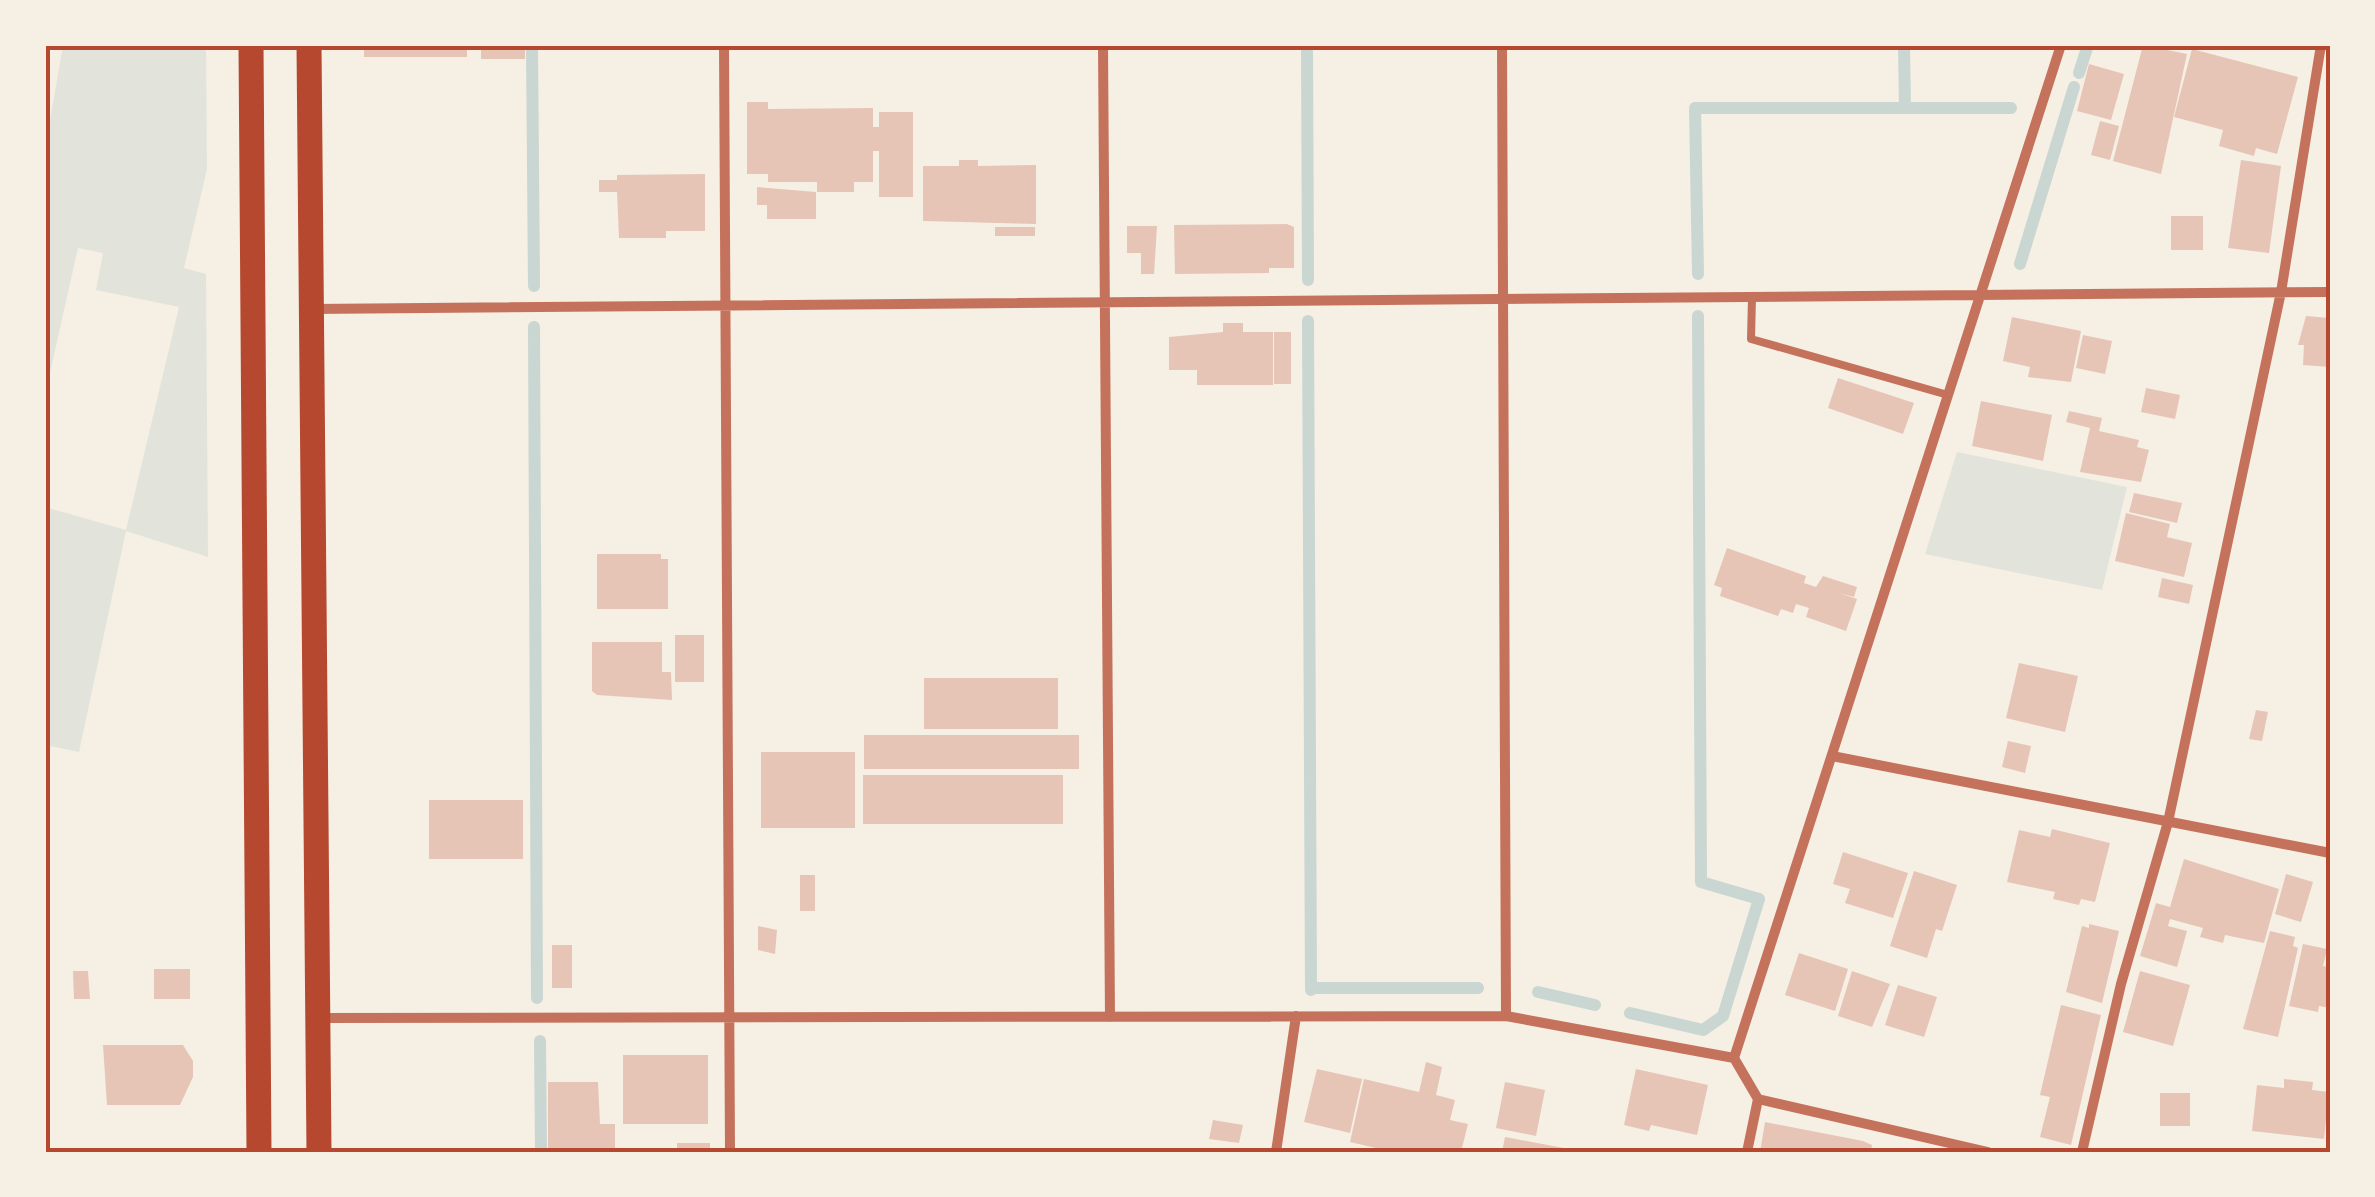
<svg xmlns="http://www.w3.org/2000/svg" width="2375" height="1197" font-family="Montserrat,sans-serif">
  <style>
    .green { fill: #e2e4dc }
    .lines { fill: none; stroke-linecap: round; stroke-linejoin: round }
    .stream { stroke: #c9d6d2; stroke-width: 12 }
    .building { fill: #e6c5b7 }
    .service { stroke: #c5725c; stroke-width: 8 }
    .minor { stroke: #c5725c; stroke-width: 10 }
    .primary { stroke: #b5482f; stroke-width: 25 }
    .neatline { fill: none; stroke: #b5482f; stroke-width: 4 }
  </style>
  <rect width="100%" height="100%" fill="#f6efe4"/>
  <path class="green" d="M63,45H206L207,169L184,268L206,274L208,557L126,531L79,752L45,745V507L126,530L179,307L96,290L103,253L78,248L45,395V149Z
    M1957,452L2127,487L2102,590L1925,554Z"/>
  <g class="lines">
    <path class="stream" d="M532,45L534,286
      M1307,45L1308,280
      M1904,45L1905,108
      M2079,73L2088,45
      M2020,264L2074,87
      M1698,274L1695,108H2011
      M1308,321L1311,990
      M534,327L537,998
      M1311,988H1478
      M1538,992L1595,1005
      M1630,1013L1703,1030L1723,1016L1759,899L1701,882L1698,316
      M540,1041L541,1152"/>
  </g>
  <path class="building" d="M364,45H467V57H364Z
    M481,45H525V59H481Z
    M2143,45L2187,54L2161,174L2113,161Z
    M2192,49L2298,77L2277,154L2256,148L2254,156L2219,146L2223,130L2174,117Z
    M2089,64L2124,74L2111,120L2077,111Z
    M747,102H768V109L873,108V127H879V112H913V197H879V151H873V182H854V192H817V182H768V174H747Z
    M2100,121L2119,126L2110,160L2091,155Z
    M959,160H978V166L1036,165V224L923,221V166H959Z
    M2241,160L2281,166L2269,253L2228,248Z
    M705,174V231H666V238H619L617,192H599V180H617V175Z
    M757,187L816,192V219H767V205H757Z
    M2171,216H2203V250H2171Z
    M1287,224L1294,227V268H1269V273L1175,274L1174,225Z
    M1127,226H1157L1154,274H1141V253H1127Z
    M995,227H1035V236H995Z
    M2306,316L2330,318V367L2303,365L2304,345H2298Z
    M2012,317L2081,331L2071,382L2028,377L2030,367L2003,361Z
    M1223,323H1243V332H1273V385H1197V370H1169V337L1223,332Z
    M1274,332H1291V384H1274Z
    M2083,335L2112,341L2105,374L2076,368Z
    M1838,378L1914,403L1903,434L1828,408Z
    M2146,388L2180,395L2175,419L2141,412Z
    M1981,401L2052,415L2043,461L1972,446Z
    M2069,411L2102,418L2099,431L2139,440L2137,447L2149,450L2141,482L2080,472L2090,428L2066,422Z
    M2134,493L2182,503L2177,523L2129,512Z
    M2126,513L2170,524L2167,537L2192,543L2184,577L2115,561Z
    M1727,548L1806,576L1804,583L1816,587L1823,576L1857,587L1854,597L1839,593L1857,599L1846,631L1806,617L1809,608L1796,604L1793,613L1781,609L1778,616L1720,596L1722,588L1714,585Z
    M597,554H661V559H668V609H597Z
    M2162,578L2193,585L2189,604L2158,597Z
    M675,635H704V682H675Z
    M592,642H662V672H671L672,700L597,695L592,691Z
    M2019,663L2078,676L2065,732L2006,718Z
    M924,678H1058V729H924Z
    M2256,710L2268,712L2262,741L2249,739Z
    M864,735H1079V769H864Z
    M2008,741L2031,746L2025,773L2002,767Z
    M761,752H855V828H761Z
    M863,775H1063V824H863Z
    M429,800H523V859H429Z
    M2052,829L2110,843L2095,902L2081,899L2079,905L2053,899L2055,892L2007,882L2019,830L2050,837Z
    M1843,852L1908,873L1893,918L1845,903L1850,889L1833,884Z
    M2184,859L2279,889L2264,943L2225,935L2223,943L2200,937L2203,928L2170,919L2168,926L2187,931L2177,967L2140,956L2156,903L2170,907Z
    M1914,871L1957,885L1942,931L1936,929L1927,958L1890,946Z
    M2286,874L2313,882L2301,922L2275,914Z
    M800,875H815V911H800Z
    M2089,924L2119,931L2102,1003L2066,992L2082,926L2089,928Z
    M758,926L777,930L775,954L758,950Z
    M2270,931L2295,937L2293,946L2298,948L2278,1037L2243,1029Z
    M2303,944L2327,949L2323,966L2330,967V1008L2319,1006L2318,1012L2289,1006Z
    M552,945H572V988H552Z
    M1799,953L1848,969L1835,1011L1785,995Z
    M154,969H190V999H154Z
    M73,971H88L90,999H74Z
    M1852,971L1890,984L1872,1027L1838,1016Z
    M2140,971L2190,985L2173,1046L2123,1032Z
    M1898,985L1937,997L1924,1037L1885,1025Z
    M2061,1005L2101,1015L2071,1145L2040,1137L2050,1097L2040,1095Z
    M103,1045H183L193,1061V1077L180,1105H107Z
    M623,1055H708V1124H623Z
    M1426,1062L1442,1067L1436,1095L1455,1100L1450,1120L1468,1124L1461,1152H1393L1350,1142L1364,1079L1419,1092Z
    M1317,1069L1362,1079L1350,1133L1304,1122Z
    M1636,1069L1708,1085L1697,1135L1651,1125L1649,1131L1624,1125Z
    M2284,1079L2313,1082L2312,1090L2329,1092L2324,1139L2252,1131L2257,1085L2284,1088Z
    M548,1082H598L600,1124H615V1152H548Z
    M1505,1082L1545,1090L1536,1136L1496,1128Z
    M2160,1093H2190V1126H2160Z
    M1213,1120L1243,1125L1239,1143L1209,1139Z
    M1765,1122L1863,1141L1872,1145L1871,1152H1760Z
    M1505,1137L1574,1150V1152H1502Z
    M677,1143H710V1152H677Z"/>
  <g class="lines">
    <path class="service" d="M1752,297L1751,339L1948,395"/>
    <path class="minor" d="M724,45L730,1152
      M1103,45L1110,1017
      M1502,45L1506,1016
      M312,309L2330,292
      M1832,756L2330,853
      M319,1018L1506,1016L1734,1058
      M1276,1152L1296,1016
      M1747,1152L1758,1099
      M1988,1152L1758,1099L1734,1058L2061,45
      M2082,1152L2121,984L2168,822L2281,292L2321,45"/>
    <path class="primary" d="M251,45L259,1152
      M309,45L319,1152"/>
  </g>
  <rect width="2375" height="1197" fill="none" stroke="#f6efe4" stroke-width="95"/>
  <rect x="48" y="48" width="2280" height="1102" class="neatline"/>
</svg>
